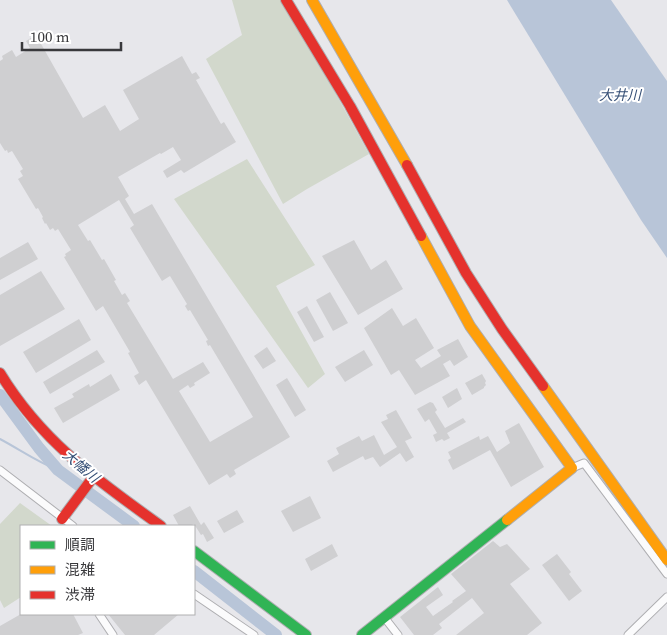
<svg xmlns="http://www.w3.org/2000/svg" width="667" height="635" font-family="'Source Serif 4','Noto Sans JP',serif">
  <style>
    .green { fill: #d2d8cc }
    .water { fill: #b8c5d8 }
    .lines { fill: none; stroke-linecap: round; stroke-linejoin: round }
    .stream { stroke: #b8c5d8; stroke-width: 2 }
    .river { stroke: #b8c5d8; stroke-width: 12 }
    .building { fill: #cfcfd1; fill-rule: evenodd }
    .street-casing { stroke: #aeaeb1; stroke-width: 9 }
    .fast-casing { stroke: #aeaeb1; stroke-width: 12 }
    .slow-casing { stroke: #aeaeb1; stroke-width: 12 }
    .jam-casing { stroke: #aeaeb1; stroke-width: 12 }
    .street { stroke: #fbfbfc; stroke-width: 7 }
    .fast { stroke: #30b455; stroke-width: 10 }
    .slow { stroke: #ff9f0a; stroke-width: 10 }
    .jam { stroke: #e5322d; stroke-width: 10 }
    .labels { text-anchor: middle; dominant-baseline: central; stroke-width: 4; stroke-linejoin: round; paint-order: stroke }
    .water-label { font-size: 14px; font-style: italic; fill: #344e75; stroke: #fff }
  </style>
  <rect width="100%" height="100%" fill="#e7e7eb"/>
  <path class="green" d="M232,0H284L369,154L307,189L283,204L206,59L242,35Z
    M247,159L315,265L276,286L325,374L308,388L174,199Z
    M20,503L52,526H21V597L4,608L0,600V524Z"/>
  <path class="water" d="M507,0H611L667,81V258L641,220Z"/>
  <g class="lines">
    <path class="stream" d="M0,439C19,449 37,462 58,470"/>
    <path class="river" d="M0,395L39,448L58,470L134,526
      M194,571L276,635"/>
  </g>
  <path class="building" d="M36,35L83,118L105,105L120,131L139,119L123,90L182,56L192,74L196,72L200,78L196,80L221,124L224,122L236,142L184,173L181,170L167,178L163,171L181,160L173,147L161,154L160,153L118,177L129,196L125,199L134,214L152,204L290,437L234,470L236,474L230,478L227,474L209,485L146,380L139,385L134,376L139,373L128,353L130,352L103,306L96,311L64,257L66,256L65,254L71,250L58,229L55,231L53,228L50,230L46,223L45,224L42,218L43,217L38,208L36,209L18,179L23,176L20,171L23,169L12,151L8,153L7,150L5,151L0,143V61L3,59L2,56L12,50L16,57L30,48L26,41ZM119,200L134,225L130,228L162,281L170,276L187,304L185,306L188,311L190,310L208,340L206,341L208,346L210,345L253,417L210,442L179,391L188,385L190,388L195,385L194,383L210,373L203,362L173,379L127,303L130,301L125,293L122,295L114,281L116,280L104,259L102,260L90,240L88,241L78,225Z
    M354,240L371,270L386,260L403,289L358,315L322,256Z
    M28,242L38,259L0,280V258Z
    M41,271L65,309L0,346V295Z
    M330,292L348,323L333,331L316,300Z
    M307,306L324,337L314,342L297,312Z
    M392,308L403,326L416,318L434,348L415,360L421,368L441,356L437,350L458,339L468,357L454,366L450,360L443,364L450,376L415,395L399,370L391,375L364,328Z
    M79,319L91,340L36,373L23,352Z
    M267,347L276,361L263,369L254,356Z
    M97,350L105,362L50,394L43,382Z
    M364,350L373,365L345,382L335,367Z
    M111,374L120,390L63,423L54,408L74,397L72,394L89,384L90,387Z
    M482,374L486,381L485,383L486,385L484,387V388L472,395L465,383Z
    M287,378L306,410L295,417L276,385Z
    M457,388L462,399L448,408L442,397Z
    M430,402L433,403L437,410L435,412L445,428L463,418L466,422L447,433L450,438L444,441L442,439L436,442L433,435L437,433L429,419L425,422L417,409Z
    M396,410L412,438L405,441L414,457L406,462L400,453L380,467L373,457L365,460L363,456L333,472L327,461L339,454L336,448L359,436L362,441L374,435L384,455L397,447L381,422L388,419L386,415Z
    M519,423L544,467L511,487L490,450L453,470L448,460L451,458L448,452L479,436L480,440L488,436L497,452L510,443L505,431Z
    M310,496L321,518L293,532L281,511Z
    M190,506L201,525L204,522L214,538L207,542L203,534L201,535L194,524L189,526H179L173,515Z
    M237,510L244,522L224,533L217,521Z
    M493,541L500,547L507,544L530,569L510,584L542,623L527,635H456L484,613L472,598L439,624L442,628L433,635H414L400,617L438,587L443,595L426,607L433,616L453,602L452,601L466,591L451,574Z
    M332,544L338,556L311,571L305,559Z
    M557,554L571,572L569,574L582,591L569,601L542,565Z
    M21,614H73L83,633L78,635H0V626Z
    M108,614H179L154,635H125Z"/>
  <g class="lines">
    <g class="street-casing">
      <path id="street" d="M572,468L584,463L667,574
        M0,470L73,526
        M194,594L254,635
        M99,614L113,635
        M384,617L398,635
        M628,635L667,597"/>
    </g>
    <g class="fast-casing">
      <path id="fast" d="M194,551L306,635
        M362,635L507,520"/>
    </g>
    <g class="slow-casing">
      <path id="slow" d="M312,0L407,165
        M421,236L470,326L572,468L507,520
        M543,386L667,560"/>
    </g>
    <g class="jam-casing">
      <path id="jam" d="M286,0L350,106L421,236
        M407,165L466,273L502,329L543,386
        M0,373C42,442 97,480 161,526
        M62,519L94,476"/>
    </g>
    <use href="#street" class="street"/>
    <use href="#fast" class="fast"/>
    <use href="#slow" class="slow"/>
    <use href="#jam" class="jam"/>
  </g>
  <g class="labels">
    <g class="water-label">
      <text x="620" y="95">大井川</text>
      <text transform="translate(81 466) rotate(40)">大幡川</text>
    </g>
  </g>
  <rect x="20" y="525" width="175" height="90" fill="#ffffff" stroke="#b0b0b1"/>
  <rect x="30" y="541" width="25" height="8" fill="#30b455" stroke="#b0b0b1"/>
  <text x="65" y="550" font-size="15" fill="#39393c">順調</text>
  <rect x="30" y="566" width="25" height="8" fill="#ff9f0a" stroke="#b0b0b1"/>
  <text x="65" y="575" font-size="15" fill="#39393c">混雑</text>
  <rect x="30" y="591" width="25" height="8" fill="#e5322d" stroke="#b0b0b1"/>
  <text x="65" y="600" font-size="15" fill="#39393c">渋滞</text>
  <path d="M22 42v8h99v-8" fill="none" stroke="#39393c" stroke-width="2.5"/>
  <text x="30" y="42" font-size="15" fill="#39393c" stroke="#ffffff" stroke-width="4" paint-order="stroke">100 m</text>
</svg>
